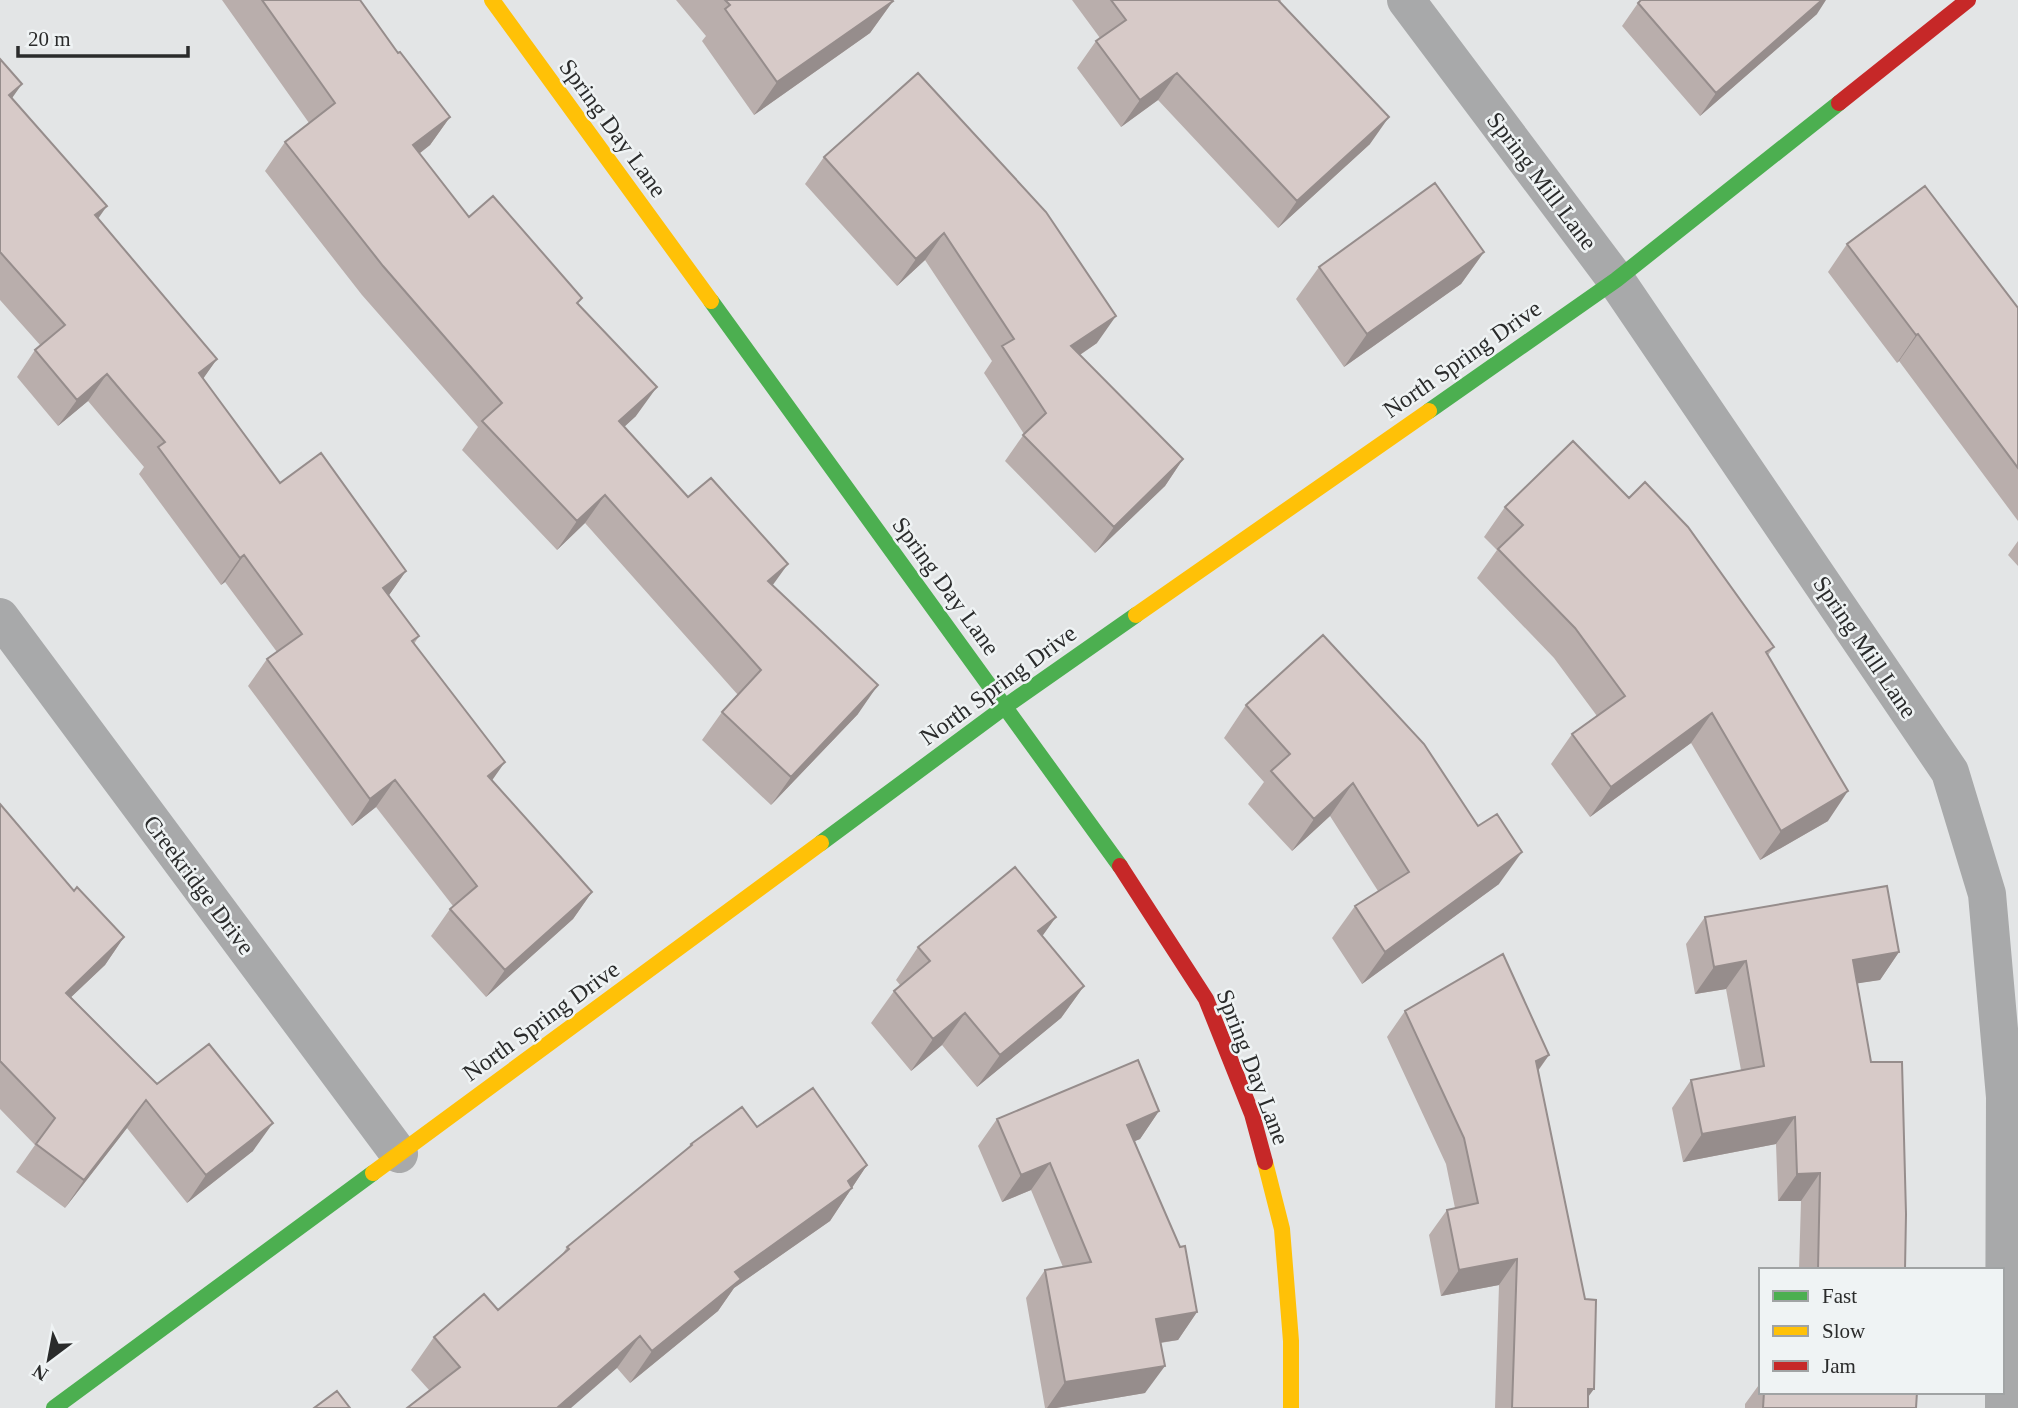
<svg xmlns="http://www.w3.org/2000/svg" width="2018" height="1408" font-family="Georgia,serif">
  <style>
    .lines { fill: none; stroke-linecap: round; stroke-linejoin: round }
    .street { stroke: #a8a9aa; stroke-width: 38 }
    .fast { stroke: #4caf50; stroke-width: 16 }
    .slow { stroke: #ffc107; stroke-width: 16 }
    .jam { stroke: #c62828; stroke-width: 16 }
    .wall { fill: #b9aeac }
    .shaded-wall { fill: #968d8c }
    .building { fill: #d7cac8; stroke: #968d8c; stroke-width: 2 }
    .labels { text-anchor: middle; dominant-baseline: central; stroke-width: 5; stroke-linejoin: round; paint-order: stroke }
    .street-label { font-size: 24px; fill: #2a2b2b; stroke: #eff3f4 }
  </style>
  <rect width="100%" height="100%" fill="#e3e5e6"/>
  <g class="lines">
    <path class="street" d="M1406,0L1616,280L1950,772L1987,894L2005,1097L2004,1408
      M0,617L399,1154"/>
    <path class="fast" d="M711,301L1120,866
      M1429,411L1616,280L1839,103
      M821,843L1006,706L1136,615
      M54,1408L373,1173"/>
    <path class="slow" d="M492,0L711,301
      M1136,615L1429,411
      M1265,1162L1282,1229L1291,1341V1408
      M373,1173L821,843"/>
    <path class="jam" d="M1839,103L1968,0
      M1120,866L1206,999L1252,1114L1265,1162"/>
  </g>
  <path class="wall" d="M222,0H360L398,53L450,117L430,145L419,154L469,217L578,304L636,416L624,427L688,497L773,585L858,714L771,805L702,740L722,712L738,695L585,523L557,550L462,450L478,427L362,295L265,171L285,142L309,123Z
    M676,0H892L893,1L870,33L754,115L702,41L706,36Z
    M1072,0H1281L1280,2L1370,144L1278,228L1158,100L1121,127L1077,68L1096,41L1100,38Z
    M1638,3L1817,14L1700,116L1622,26Z
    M0,59L12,98L98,218L217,359L203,378L280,483L406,571L389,595L419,636L414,644L492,781L592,892L573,919L486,997L431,936L450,909L453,906L376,807L352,826L248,686L267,659L277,652L225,582L221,585L139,474L144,467L88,401L58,426L17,377L35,350L41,346L0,300Z
    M918,73L1097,343L1080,355L1183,459L1165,486L1095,553L1005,461L1024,434L984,373L992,361L925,260L897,286L805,184L824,157Z
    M1847,244L2018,308V521L1899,361L1897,363L1828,272Z
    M1484,252L1461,284L1344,367L1296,299L1319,267Z
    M1505,507L1774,647L1768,655L1828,821L1760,860L1691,743L1590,817L1551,764L1572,734L1597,716L1554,658L1477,578L1497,550L1484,537Z
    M2018,541V566L2008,555Z
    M1246,705L1499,884L1362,984L1332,938L1355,906L1378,891L1330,816L1292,851L1248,804L1264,782L1224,738Z
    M0,804L74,891L124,937L105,965L71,997L157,1084L253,1151L187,1203L127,1128L65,1208L16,1172L35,1145L0,1109Z
    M1056,917L1042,936L1084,986L1061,1018L977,1087L942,1045L911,1071L871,1023L894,991L900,985L896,980L918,947Z
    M1705,917L1899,952L1880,980L1857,983L1905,1270H1799L1801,1201H1778L1776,1144L1683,1162L1672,1108L1691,1080L1741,1070L1726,989L1695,994L1686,944Z
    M1405,1011L1549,1055L1538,1071L1588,1397V1408H1495L1499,1285L1441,1296L1429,1235L1447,1210L1455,1208L1446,1164L1387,1037Z
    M1159,1111L1140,1139L1135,1141L1197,1312L1178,1340L1161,1343L1145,1393L1056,1408H1045L1026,1298L1045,1270L1063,1267L1031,1190L1002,1202L978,1146L997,1119Z
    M757,1127L867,1165L830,1221L734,1288L718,1311L630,1383L617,1368L429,1390L411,1370L434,1337L498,1310L562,1255L567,1247L686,1150L691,1144Z
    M1761,1382V1392H1917L1916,1408H1745V1404Z"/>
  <path class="shaded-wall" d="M1822,0H1826L1817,14L1700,116L1716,93Z
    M893,1L870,33L754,115L777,82Z
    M1177,73L1158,100L1121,127L1140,100Z
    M22,84L3,111L9,95Z
    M450,117L430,145L393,174L413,145Z
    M1389,117L1370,144L1278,228L1297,201Z
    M107,206L88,233L95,215Z
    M944,233L925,260L897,286L916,259Z
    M1484,252L1461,284L1344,367L1367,334Z
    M1116,316L1097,343L1053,373L1071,346Z
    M1918,334L1899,361L1897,363L1916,335Z
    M217,359L198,386L199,373Z
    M107,374L88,401L58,426L77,400Z
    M657,387L636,416L599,450L619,421Z
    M1183,459L1165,486L1095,553L1114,527Z
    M605,495L585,523L557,550L577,521Z
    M244,555L225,582L221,585L240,558Z
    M788,564L767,593L768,581Z
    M406,571L387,598L383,588Z
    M878,685L858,714L771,805L791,777Z
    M1712,713L1691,743L1590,817L1611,787Z
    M505,762L486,789L488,776Z
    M395,780L376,807L352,826L370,799Z
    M1353,783L1330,816L1292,851L1314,819Z
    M1848,791L1828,821L1760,860L1781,831Z
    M1522,852L1499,884L1362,984L1385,952Z
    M592,892L573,919L486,997L505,970Z
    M1056,917L1033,949L1038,931Z
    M124,937L105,965L47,1020L66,993Z
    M1899,952L1880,980L1834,987L1853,960Z
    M1746,961L1726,989L1695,994L1714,967Z
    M1084,986L1061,1018L977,1087L1000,1055Z
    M965,1013L942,1045L911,1071L933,1039Z
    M1549,1055L1531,1080L1536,1061Z
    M146,1100L127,1128L65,1208L84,1180Z
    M1159,1111L1140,1139L1108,1152L1127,1125Z
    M1795,1117L1776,1144L1683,1162L1702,1134Z
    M273,1123L253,1151L187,1203L206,1175Z
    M1050,1163L1031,1190L1002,1202L1021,1175Z
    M867,1165L830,1221L734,1288L718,1311L630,1383L652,1351L735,1272Z
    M1820,1173L1801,1201H1778L1797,1174Z
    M1517,1259L1499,1285L1441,1296L1459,1270Z
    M1197,1312L1178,1340L1137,1346L1156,1319Z
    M640,1336L617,1368L571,1408H557Z
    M1165,1366L1145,1393L1056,1408H1047L1065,1382Z
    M1588,1389H1594L1580,1408Z"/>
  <path class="building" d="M262,0H360L398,53L400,52L450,117L413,145L469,217L493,196L582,298L577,303L657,387L619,421L688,497L711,478L788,564L768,581L878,685L791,777L722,712L761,670L605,495L577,521L482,421L502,403L383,266L285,142L335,103Z
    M725,0H892L893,1L777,82L725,9L730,5Z
    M1111,0H1278L1389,117L1297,201L1177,73L1140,100L1096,41L1126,20Z
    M1641,0H1822L1716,93L1638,3Z
    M0,59L22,84L9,95L107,206L95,215L217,359L199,373L280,483L321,453L406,571L383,588L419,636L412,641L505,762L488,776L592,892L505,970L450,909L477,886L395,780L370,799L267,659L302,634L244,555L240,558L158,447L165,442L107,374L77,400L35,350L65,325L0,252Z
    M918,73L1046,212L1116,316L1071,346L1183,459L1114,527L1023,435L1046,413L1002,346L1014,339L944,233L916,259L824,157Z
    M1435,183L1484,252L1367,334L1319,267Z
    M1925,186L2018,308V468L1918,334L1916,335L1847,244Z
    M1573,441L1629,498L1645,482L1688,527L1774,647L1766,652L1848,791L1781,831L1712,713L1611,787L1572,734L1625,696L1575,628L1498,549L1523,525L1505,507Z
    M1323,635L1424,744L1478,826L1497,814L1522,852L1385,952L1355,906L1409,872L1353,783L1314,819L1271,771L1290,754L1246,705Z
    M0,804L74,891L77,887L124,937L66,993L157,1084L209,1044L273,1123L206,1175L146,1100L84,1180L36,1144L55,1118L0,1061Z
    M1015,867L1056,917L1038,931L1084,986L1000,1055L965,1013L933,1039L894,991L930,961L918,947Z
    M1887,886L1899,952L1853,960L1871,1062H1902L1906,1214L1905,1270H1818L1820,1173L1797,1174L1795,1117L1702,1134L1691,1080L1764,1066L1746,961L1714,967L1705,917Z
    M1503,954L1549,1055L1536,1061L1585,1299L1596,1300L1594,1389H1588V1408H1512L1517,1259L1459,1270L1447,1210L1478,1203L1464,1138L1405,1011Z
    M1138,1060L1159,1111L1127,1125L1180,1247L1185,1246L1197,1312L1156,1319L1165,1366L1065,1382L1045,1270L1091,1262L1050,1163L1021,1175L997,1119Z
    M813,1088L867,1165L848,1181L852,1188L735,1272L741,1279L652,1351L640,1336L557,1408H407L460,1367L434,1337L484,1294L498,1310L569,1249L567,1247L692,1145L691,1144L742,1107L757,1127Z
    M337,1391L350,1408H314Z
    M1764,1392H1917L1916,1408H1763Z"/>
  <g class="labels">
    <g class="street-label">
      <text transform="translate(613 128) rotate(54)">Spring Day Lane</text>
      <text transform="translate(1542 181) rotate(53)">Spring Mill Lane</text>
      <text transform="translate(1462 359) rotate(-35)">North Spring Drive</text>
      <text transform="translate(946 586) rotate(54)">Spring Day Lane</text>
      <text transform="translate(1865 647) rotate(56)">Spring Mill Lane</text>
      <text transform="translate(998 685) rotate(-36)">North Spring Drive</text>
      <text transform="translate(199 885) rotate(53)">Creekridge Drive</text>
      <text transform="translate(541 1021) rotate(-36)">North Spring Drive</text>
      <text transform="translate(1253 1067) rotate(69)">Spring Day Lane</text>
    </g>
  </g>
  <rect x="1759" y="1268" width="245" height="126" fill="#eff3f4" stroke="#a0a3a4" stroke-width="2"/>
  <rect x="1773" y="1291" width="35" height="10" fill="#4caf50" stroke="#a0a3a4" stroke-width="2"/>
  <text x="1822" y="1303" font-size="21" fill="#2a2b2b">Fast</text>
  <rect x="1773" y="1326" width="35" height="10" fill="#ffc107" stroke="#a0a3a4" stroke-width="2"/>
  <text x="1822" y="1338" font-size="21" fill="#2a2b2b">Slow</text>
  <rect x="1773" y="1361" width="35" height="10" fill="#c62828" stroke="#a0a3a4" stroke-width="2"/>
  <text x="1822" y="1373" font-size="21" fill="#2a2b2b">Jam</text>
  <g transform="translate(49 1359) rotate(212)" stroke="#eff3f4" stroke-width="5" paint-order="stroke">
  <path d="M0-5L12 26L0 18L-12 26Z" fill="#2a2b2b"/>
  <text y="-10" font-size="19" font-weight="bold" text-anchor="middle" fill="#2a2b2b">N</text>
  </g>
  <path d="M18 46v10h170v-10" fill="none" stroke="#2a2b2b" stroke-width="3.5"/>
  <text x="28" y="46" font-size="21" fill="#2a2b2b" stroke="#eff3f4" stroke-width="5" paint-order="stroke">20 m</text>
</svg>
